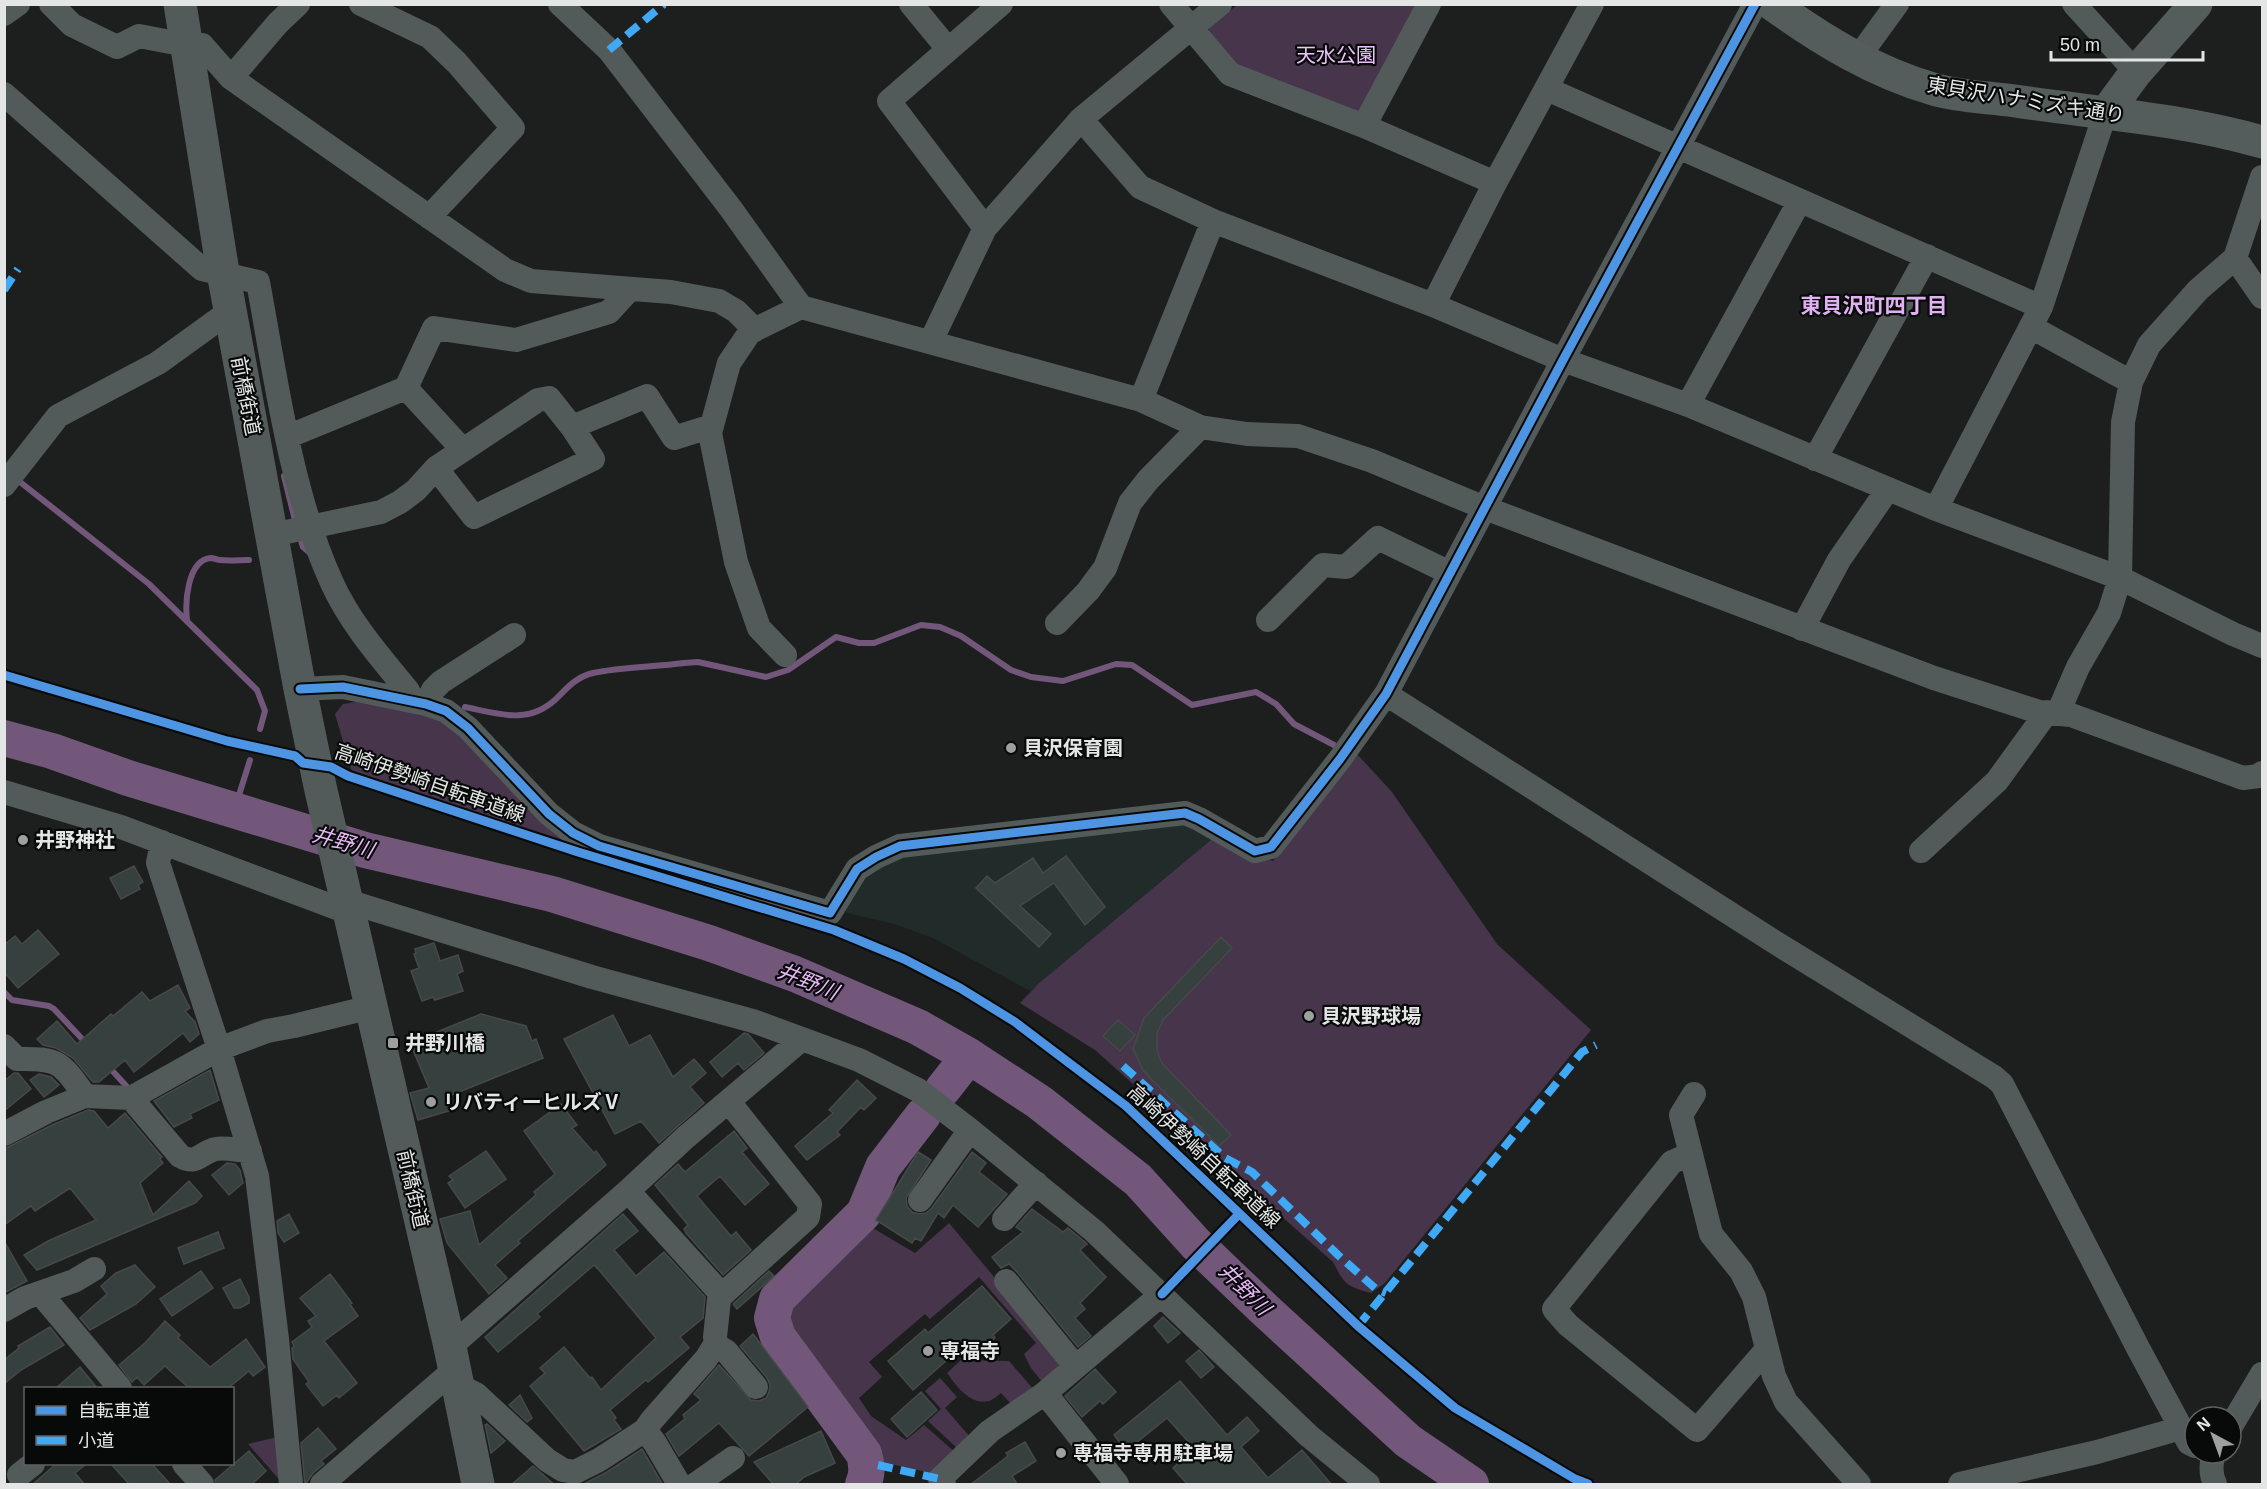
<svg xmlns="http://www.w3.org/2000/svg" width="2267" height="1489" font-family="Arial,'Noto Sans JP',sans-serif">
  <style>
    .built { fill: #212b29 }
    .green { fill: #46354b }
    .lines { fill: none; stroke-linecap: round; stroke-linejoin: round }
    .stream { stroke: #72577b; stroke-width: 6 }
    .river { stroke: #72577b; stroke-width: 36 }
    .building { fill: #35403f; stroke: #474948; stroke-width: 1.5 }
    .street { stroke: #535a5a; stroke-width: 24 }
    .secondary { stroke: #545d5c; stroke-width: 33 }
    .primary { stroke: #535b5a; stroke-width: 33 }
    .quiet { stroke: #3fa9f5; stroke-width: 8; stroke-dasharray: 15 8; stroke-linecap: butt }
    .cycleway-casing { stroke: #080909; stroke-width: 13 }
    .cycleway { stroke: #4d94e3; stroke-width: 9 }
    .poi-dot { fill: #9ea0a0; stroke: #080909; stroke-width: 2 }
    .labels { text-anchor: middle; dominant-baseline: central; stroke-width: 4.5; stroke-linejoin: round; paint-order: stroke }
    .park-label { font-size: 20px; fill: #e9c3f7; stroke: #080909 }
    .street-label { font-size: 20px; fill: #e4e6e6; stroke: #080909 }
    .poi-label { font-size: 20px; font-weight: bold; fill: #e4e6e6; stroke: #080909; text-anchor: start }
    .neighbourhood-label { font-size: 21px; font-weight: bold; fill: #e1b2f1; stroke: #080909 }
    .water-label { font-size: 21px; font-style: italic; fill: #e7b7f7; stroke: #080909 }
  </style>
  <rect width="100%" height="100%" fill="#1d1f1e"/>
  <path class="built" d="M1184,819L1212,839L1030,991L933,938L894,924L847,913L843,908L866,871L888,857Z"/>
  <path class="green" d="M1237,5H1420L1363,111L1352,115L1243,71L1208,34L1209,27Z
    M362,701L419,711L451,724L567,838V845L352,772L335,714L343,704Z
    M1356,753L1392,792L1497,944L1591,1030L1385,1283L1371,1293C1346,1286 1345,1285 1333,1262L1095,1050L1020,1003L1038,984L1212,839L1273,861Z
    M949,1223L1067,1364L1044,1384L1031,1368L1024,1354L1036,1343L979,1277L930,1319L925,1314L869,1362L882,1377L859,1398L871,1416L906,1440L924,1425L956,1453L936,1474L877,1461L869,1443L786,1329C785,1313 787,1305 797,1294L866,1224L915,1253Z
    M961,1360L1009,1361L1035,1391L1013,1406L1001,1393C998,1395 993,1400 989,1401C970,1406 956,1385 947,1373Z
    M940,1378L957,1397L945,1408L971,1438L959,1450L928,1421L941,1409L925,1391Z
    M282,1436L283,1484L248,1444Z"/>
  <g class="lines">
    <path class="stream" d="M284,476L296,524
      M15,478L149,584L257,690L265,711L260,729
      M299,534L303,547L310,553
      M187,620C185,603 187,560 211,558C212,558 219,560 220,560C229,561 240,560 249,560
      M465,707C499,714 528,725 556,699C567,688 576,677 593,673C622,667 654,667 684,663L698,662L766,677L788,670L836,637L859,643H874L921,625L940,627L961,636L1011,670L1031,677L1063,681L1116,664L1132,665L1192,705L1256,692L1276,704L1294,724L1334,745
      M234,811L250,760
      M4,992L12,1000L49,1006L54,1009L86,1043
      M108,1066L130,1090"/>
    <path class="river" d="M4,738L52,751L128,778L365,850L552,894L709,943L795,974L918,1027L969,1056L1039,1102L1138,1180L1196,1244L1264,1309L1408,1441L1471,1484
      M943,1089L969,1056
      M863,1484C868,1474 867,1465 864,1454L778,1337L772,1318L777,1299L864,1213L883,1167L923,1115"/>
  </g>
  <path class="building" d="M1066,856L1105,907L1085,925L1054,883L1020,906L1051,934L1039,947L976,888L987,876L995,883L1033,858L1043,873Z
    M134,866L143,882L138,885L140,889L121,899L110,878Z
    M38,930L59,954L18,988L4,972V945L15,936L22,944Z
    M1221,937L1232,948L1163,1020L1157,1034V1050L1161,1062L1231,1135L1219,1146L1152,1080L1143,1070L1133,1049L1144,1018Z
    M434,943L440,961L458,955L463,971L457,974L463,991L435,1000L433,997L422,1001L411,971L419,968L414,954L416,953L415,949Z
    M178,985L190,1008L185,1011L195,1022L199,1034L190,1042L183,1033L134,1072L125,1060L99,1082H93L73,1058L56,1048L43,1045L37,1039L57,1021L77,1044L111,1014L113,1016L142,992L150,1001Z
    M481,1014L526,1026L532,1041L536,1039L543,1058L449,1096L452,1110L418,1120L410,1093L429,1088L410,1043Z
    M613,1015L629,1046L650,1035L673,1077L694,1059L706,1073L690,1087L704,1103L659,1143L641,1121L615,1134L564,1039Z
    M1118,1020L1135,1035L1120,1051L1103,1036Z
    M744,1033L748,1034L764,1053L744,1070L738,1063L722,1077L710,1062Z
    M210,1070L219,1100L190,1114L192,1118L174,1127L154,1101Z
    M14,1073H18L31,1089L4,1111V1081Z
    M39,1074L51,1077L59,1085L44,1097L30,1080Z
    M857,1080L876,1098L864,1110L861,1107L837,1132L840,1135L807,1160L795,1146L833,1113L829,1110Z
    M561,1104L577,1125L572,1128L594,1153L596,1151L606,1165L518,1241L520,1243L495,1265L507,1278L489,1294L447,1243L440,1219L470,1211L479,1245L536,1195L534,1192L555,1174L524,1131Z
    M88,1110L94,1111L108,1128L125,1113L162,1157L160,1159L163,1163L140,1183L153,1215L189,1181L202,1196L195,1203L37,1270L24,1255L48,1241L96,1220L70,1188L35,1211L31,1206L4,1225V1149L52,1125Z
    M734,1131L747,1148L742,1152L769,1184L745,1205L720,1176L697,1196L731,1236L736,1232L751,1250L723,1275L686,1233L684,1229L688,1225L655,1185L678,1164L685,1172Z
    M486,1151L506,1179L465,1208L448,1183L453,1180L449,1176Z
    M918,1152L931,1160L906,1198L907,1206L912,1212L919,1214L926,1213L931,1209L972,1152L986,1163L979,1172L1007,1194L978,1227L953,1205L944,1218L938,1213L921,1241L915,1238L912,1243L876,1220Z
    M227,1163L235,1164L240,1170L243,1183L229,1195L212,1175Z
    M1032,1209L1063,1232L1068,1228L1085,1242L1087,1244L1080,1250L1106,1277L1080,1303L1085,1309L1075,1318L1091,1336L1078,1347L1017,1272L1009,1264L1001,1268L992,1257L1023,1232L1016,1227Z
    M289,1214L299,1233L284,1242L278,1233L277,1221Z
    M623,1214L638,1231L614,1250L636,1276L664,1252L705,1297L703,1318L680,1337L689,1348L648,1382L646,1380L610,1410L616,1418L614,1420L621,1429L584,1451L530,1386L545,1373L540,1368L564,1347L590,1378L592,1377L601,1390L656,1338L599,1270L594,1265L537,1314L540,1317L498,1352L485,1337Z
    M218,1232L224,1248L184,1264L178,1248Z
    M4,1241L27,1281L4,1293Z
    M135,1265L155,1287L136,1304L90,1330L80,1318L107,1294L101,1286L116,1273Z
    M201,1271L213,1288L172,1316L160,1299Z
    M769,1271L774,1276L737,1309L733,1304Z
    M330,1274L352,1303L350,1304L358,1316L324,1341L357,1383L339,1398L337,1395L323,1406L306,1384L309,1382L293,1359L292,1348L294,1346L292,1342L312,1327L308,1321L316,1316L300,1298Z
    M240,1279L249,1297V1303L240,1308H234L223,1288Z
    M982,1286L1011,1319L993,1335L995,1338L984,1348L980,1345L970,1353L963,1346L913,1390L888,1361L925,1329L928,1333Z
    M1163,1317L1180,1333L1168,1343L1154,1326Z
    M165,1321L180,1335L178,1338L210,1367L246,1339L265,1367L253,1376L249,1371L227,1389H190L165,1366L144,1385L137,1377L132,1382L119,1365L145,1343Z
    M50,1327L64,1345L21,1370L4,1384V1360L19,1348L18,1346Z
    M753,1334L808,1407L749,1456L719,1423L679,1456L666,1434L685,1419L683,1415L701,1400L694,1394L719,1365L751,1400L759,1401L766,1398L769,1392L770,1385L767,1378L740,1346Z
    M1199,1350L1214,1367L1201,1378L1186,1361Z
    M80,1367L98,1389H55Z
    M1095,1369L1116,1392L1103,1404L1100,1401L1082,1417L1065,1396Z
    M1180,1381L1227,1435L1247,1417L1259,1431L1241,1447L1268,1478L1302,1450L1332,1485H1188L1173,1468L1194,1448L1167,1418L1126,1451L1114,1435Z
    M921,1392L937,1410L907,1437L891,1419Z
    M520,1395L532,1418L527,1422L509,1405Z
    M487,1424L505,1441L491,1453L485,1425Z
    M318,1428L336,1449L321,1461L324,1464L313,1473L305,1485L301,1443Z
    M821,1431L835,1463L804,1477L795,1485H774L754,1462Z
    M1025,1442L1036,1461L1012,1476L1018,1485H970L1008,1456L1006,1453Z
    M642,1449L663,1485H582L607,1472Z
    M249,1451L266,1471L251,1485H216L215,1480Z
    M56,1464H86L75,1473L85,1485H32Z
    M111,1464H152L171,1485H130Z
    M533,1466L555,1485H511Z"/>
  <g class="lines">
    <path class="street" d="M51,4L72,25L117,47L139,36L186,45H202L231,78L505,270L531,281L671,292L719,301L736,311L755,330
      M361,4L430,37L457,63L513,128L429,217
      M560,4L609,50L731,209L801,307L1141,400L1200,427L1247,434L1298,436L1372,461L1485,508L1934,678L2039,712L2071,715L2243,778L2259,776L2262,773
      M911,4L948,49
      M1171,4L1230,74L1364,126L1495,183
      M2074,4L2136,72
      M4,14L18,4
      M1857,59L1897,4
      M231,78L278,23L298,4
      M1547,89L2041,307
      M4,94L202,269L258,282C276,379 291,494 332,583C350,623 381,658 408,691L413,701
      M1081,119L1140,187L1213,221L1433,305L1563,360L1688,405L1936,509L2120,578L2233,634L2262,646
      M1364,126L1429,4
      M985,228L889,101L1001,4
      M2235,258L2262,297
      M1433,305L1495,183L1592,4
      M2031,327L2131,382
      M931,341L985,228L1081,119L1220,4
      M406,388L463,450
      M1141,400L1213,221
      M1688,405L1799,202
      M572,427L647,396L674,438L712,426
      M287,437L406,388L434,328L516,340L609,312L630,289
      M1815,459L1927,256
      M4,485L58,416L158,363L230,311
      M1936,509L2041,307L2105,114
      M272,535L381,512L400,502L416,490L436,468L538,400L549,398L572,427L593,459L474,517L436,468
      M1268,620L1323,565L1346,567L1378,538L1450,573
      M1057,623L1088,591L1105,568L1130,503L1148,480L1200,427
      M1802,629L1839,560L1888,489
      M785,655L759,628L736,562L710,433L729,363L750,332L801,307
      M300,689L343,687L426,704L446,711L468,728L549,814L573,833L599,846L830,913L857,869L876,857L900,846L1185,813L1199,819L1255,851L1271,847L1340,759L1386,694L1563,360L1755,4
      M1386,694L1773,941L1994,1077L2002,1084L2138,1348L2189,1443L2195,1446
      M426,704L433,690L441,682L514,635
      M2058,713L2078,667L2109,613L2120,578L2123,422L2131,382L2149,345L2198,290L2235,258L2262,177
      M4,792L121,827L350,913
      M162,842L158,863L219,1049L257,1176L277,1339L291,1484
      M1921,851L1997,781L2047,712
      M347,901L592,977L753,1021L859,1060L918,1090L970,1130L1094,1231L1309,1436L1368,1484
      M4,1046L17,1059C59,1058 61,1062 85,1096
      M1694,1094L1681,1115L1711,1234L1741,1271L1754,1297L1774,1376L1786,1402L1859,1484
      M131,1098L180,1156C198,1166 200,1152 216,1149C226,1147 240,1151 250,1151
      M4,1134L46,1112L85,1096L131,1098L219,1049L267,1031L294,1026L371,1007
      M1691,1154L1672,1162L1554,1309L1568,1325L1697,1430L1767,1349
      M628,1191L722,1295
      M920,1200L970,1130
      M1004,1219L1036,1183
      M1006,1281L1076,1367
      M41,1294L120,1388
      M4,1310L25,1298L74,1281L94,1269
      M715,1345L726,1351L756,1387
      M450,1347L628,1191L686,1137L802,1039
      M457,1385L476,1394L547,1460L563,1470L575,1472L599,1460L645,1430L652,1420L706,1359L716,1343L715,1337L719,1299L722,1295L808,1217L810,1204L729,1102
      M2231,1426L2262,1374
      M645,1430L655,1443L679,1484
      M2214,1453C2211,1464 2210,1473 2215,1484
      M184,1464L202,1484
      M19,1475L33,1464
      M322,1484L454,1370
      M696,1484L733,1458
      M944,1484L940,1479L990,1431L1045,1393
      M1117,1484L1045,1393L1162,1294
      M1960,1484L2097,1452L2181,1428"/>
    <path class="secondary" d="M1772,4C1822,40 1874,72 1933,89C1959,97 1988,97 2015,101C2098,113 2182,119 2262,142
      M2105,114L2136,72L2196,4"/>
    <path class="primary" d="M180,4L223,272L300,689L320,786L450,1347L478,1484"/>
    <path class="quiet" d="M609,50L664,4
      M4,290L18,269
      M1123,1066L1225,1158L1252,1172L1338,1255L1376,1289L1386,1293
      M1358,1326L1582,1052L1596,1045
      M878,1465L940,1479"/>
    <g class="cycleway-casing">
      <path id="cycleway" d="M4,675L227,741L295,756L303,763L331,767L348,776L578,852L834,930L904,959L960,988L1015,1022L1126,1106L1358,1326L1455,1408L1575,1479L1588,1484
        M300,689L343,687L426,704L446,711L468,728L549,814L573,833L599,846L830,913L857,869L876,857L900,846L1185,813L1199,819L1255,851L1271,847L1340,759L1386,694L1563,360L1755,4
        M1162,1294L1239,1214"/>
    </g>
    <use href="#cycleway" class="cycleway"/>
  </g>
  <g class="poi-dot">
    <circle cx="1011" cy="748" r="6"/>
    <circle cx="23" cy="840" r="6"/>
    <circle cx="1309" cy="1016" r="6"/>
    <rect x="387" y="1037" width="12" height="12" rx="3"/>
    <circle cx="431" cy="1102" r="6"/>
    <circle cx="928" cy="1351" r="6"/>
    <circle cx="1061" cy="1453" r="6"/>
  </g>
  <g class="labels">
    <g class="park-label">
      <text x="1336" y="55">天水公園</text>
    </g>
    <g class="street-label">
      <text transform="translate(2026 100) rotate(9)">東貝沢ハナミズキ通り</text>
      <text transform="translate(246 396) rotate(79)">前橋街道</text>
      <text transform="translate(430 783) rotate(19)">高崎伊勢崎自転車道線</text>
      <text transform="translate(1204 1156) rotate(43)">高崎伊勢崎自転車道線</text>
      <text transform="translate(413 1189) rotate(77)">前橋街道</text>
    </g>
    <g class="poi-label">
      <text x="1023" y="748">貝沢保育園</text>
      <text x="35" y="840">井野神社</text>
      <text x="1321" y="1016">貝沢野球場</text>
      <text x="405" y="1043">井野川橋</text>
      <text x="443" y="1102">リバティーヒルズⅤ</text>
      <text x="940" y="1351">専福寺</text>
      <text x="1073" y="1453">専福寺専用駐車場</text>
    </g>
    <g class="neighbourhood-label">
      <text x="1874" y="305">東貝沢町四丁目</text>
    </g>
    <g class="water-label">
      <text transform="translate(343 842) rotate(16)">井野川</text>
      <text transform="translate(808 981) rotate(22)">井野川</text>
      <text transform="translate(1245 1289) rotate(45)">井野川</text>
    </g>
  </g>
  <rect width="2267" height="1489" fill="none" stroke="#e4e6e6" stroke-width="12"/>
  <rect x="24" y="1387" width="210" height="78" fill="#080909" stroke="#606161" stroke-width="1.5"/>
  <rect x="36" y="1406" width="30" height="9" fill="#4d94e3" stroke="#606161" stroke-width="1.5"/>
  <text x="78" y="1417" font-size="18" fill="#e4e6e6">自転車道</text>
  <rect x="36" y="1436" width="30" height="9" fill="#3fa9f5" stroke="#606161" stroke-width="1.5"/>
  <text x="78" y="1447" font-size="18" fill="#e4e6e6">小道</text>
  <g transform="translate(2213 1435) rotate(319)"><circle r="28" fill="#080909" stroke="#606161" stroke-width="1.5"/>
  <path d="M0-4.5L10 22L0 15L-10 22Z" fill="#9ea0a0"/>
  <text y="-9" font-size="16" font-weight="bold" text-anchor="middle" fill="#e4e6e6">N</text>
  </g>
  <path d="M2051 51v9h152v-9" fill="none" stroke="#e4e6e6" stroke-width="3"/>
  <text x="2060" y="51" font-size="18" fill="#e4e6e6" stroke="#080909" stroke-width="4.5" paint-order="stroke">50 m</text>
</svg>
